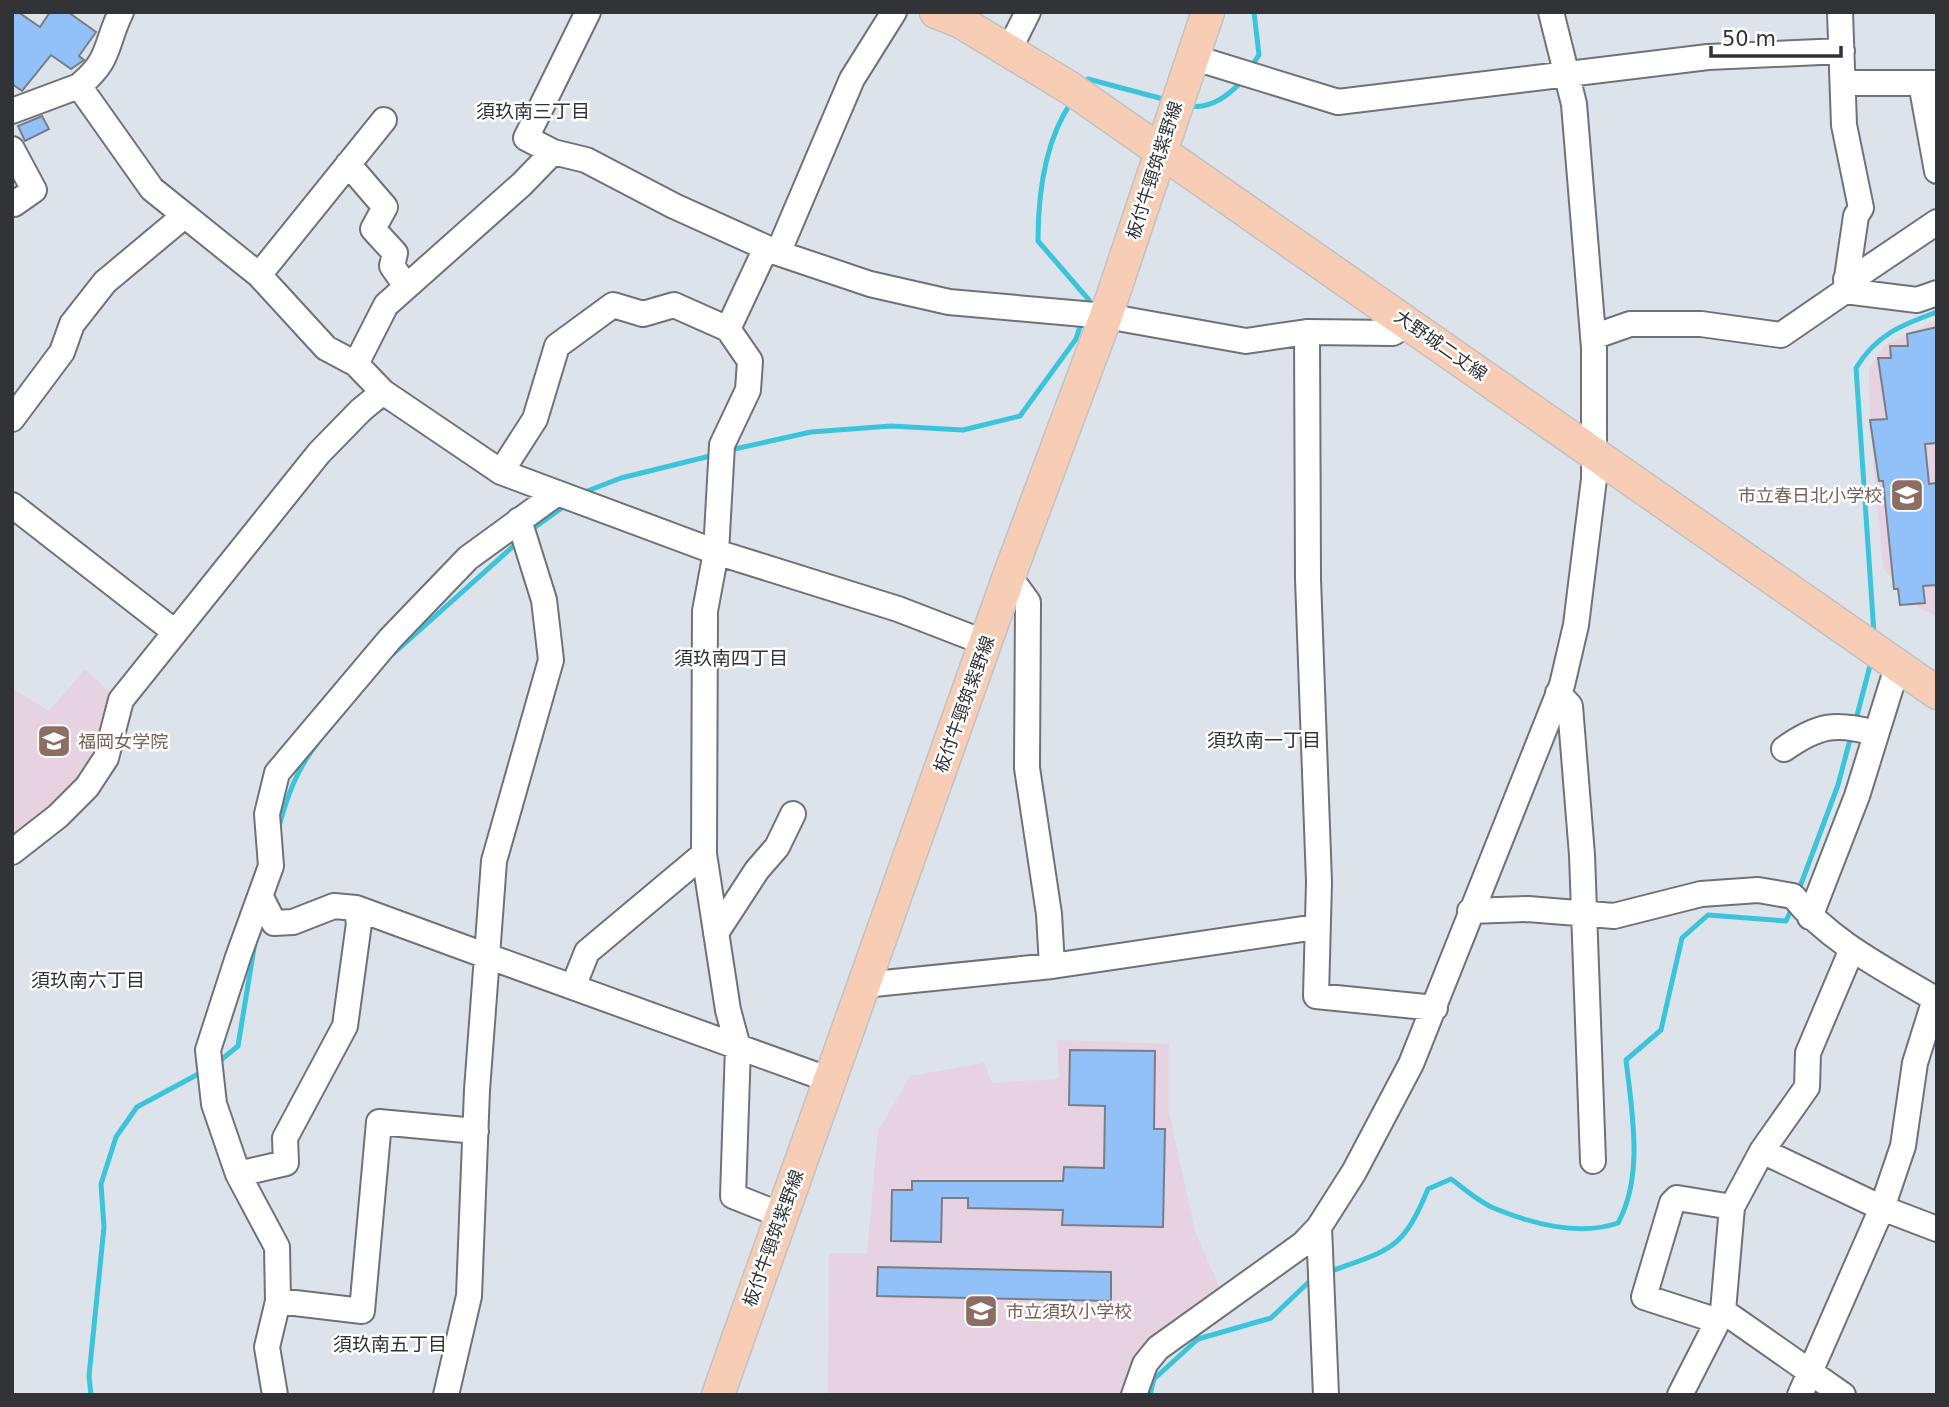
<svg xmlns="http://www.w3.org/2000/svg" width="1949" height="1407" font-family="'DejaVu Sans','Noto Sans JP',sans-serif">
  <style>
    .education { fill: #e6d2e1 }
    .lines { fill: none; stroke-linecap: round; stroke-linejoin: round }
    .stream { stroke: #3bc4db; stroke-width: 5 }
    .building { fill: #92c0f8; stroke: #797e84; stroke-width: 2 }
    .minor-casing { stroke: #6e7379; stroke-width: 28 }
    .major-casing { stroke: #c1c2c3; stroke-width: 35 }
    .minor { stroke: #fff; stroke-width: 24 }
    .major { stroke: #f7cdb6; stroke-width: 32 }
    .labels { text-anchor: middle; dominant-baseline: central; stroke-width: 5; stroke-linejoin: round; paint-order: stroke }
    .street-label { font-size: 18px; fill: #313336; stroke: #fff }
    .education-label { font-size: 18px; fill: #785e54; stroke: #fff; text-anchor: start }
    .neighbourhood-label { font-size: 19px; fill: #313336; stroke: #fff }
  </style>
  <rect width="100%" height="100%" fill="#dde3ea"/>
  <path class="education" d="M1937,320V616L1919,608L1883,568L1870,422L1869,368L1885,345Z
    M85,669L114,697L85,770L57,809L12,841V688L49,711Z
    M1057,1040L1169,1044V1112L1195,1232L1220,1288L1145,1347L1127,1395H828L829,1253H867L878,1131L910,1076L984,1063L992,1083L1059,1079Z"/>
  <g class="lines">
    <path class="stream" d="M1251,67L1259,55L1254,12
      M1084,85L1088,79L1167,100
      M1072,101C1045,140 1038,194 1038,241L1089,300L1086,307
      M1187,105C1208,111 1228,96 1242,81
      M730,450L811,432L891,426L963,430L1020,416L1076,339L1082,320
      M582,493L621,478L714,455
      M531,530L566,505
      M1874,634L1856,368C1876,335 1901,325 1937,312
      M393,654L519,541
      M1855,723L1871,662
      M278,830C287,797 296,770 317,744
      M1798,892L1838,785L1851,736
      M216,1064L238,1046L255,942
      M1329,1272C1390,1249 1402,1252 1428,1189L1451,1179C1465,1189 1480,1203 1496,1209C1533,1224 1580,1236 1618,1223C1644,1176 1632,1112 1626,1060L1661,1030L1682,938L1708,915L1786,921L1792,908
      M91,1395L89,1376L104,1227L101,1184L116,1137L137,1107L202,1072
      M1150,1395L1154,1379L1198,1339L1271,1318L1313,1278"/>
  </g>
  <path class="building" d="M12,12H18L40,27L50,12H68L96,32L79,56L84,60L71,69L51,55L22,91L12,84Z
    M42,116L49,129L25,141L18,126Z
    M1937,327V443L1925,444L1929,484L1937,483V585L1923,586L1925,603L1900,605L1898,589H1894L1883,481H1879L1870,420L1887,419L1878,358H1891L1890,346H1908L1907,334Z
    M1070,1050L1155,1051L1154,1129H1165L1163,1227L1062,1225L1063,1210L968,1208V1198H942L941,1242L891,1241L892,1190H912V1181H1063L1064,1167L1104,1168L1105,1106L1069,1105Z
    M878,1267L1111,1272V1301L877,1296Z"/>
  <g class="lines">
    <g class="minor-casing">
      <path id="minor" d="M121,12C104,47 112,58 79,86L152,189L259,275L326,348L356,364L383,392L501,472L716,552L898,609L986,643
        M588,12L526,138L553,152L586,160L674,206L778,253L870,284L949,302L1106,316L1246,341L1307,332L1308,579L1319,882L1316,996L1435,1008
        M1840,12L1844,125L1861,208L1856,216L1845,291
        M1009,50L1028,12
        M1192,57L1338,102L1708,57L1842,51
        M1843,83H1937
        M1921,83L1937,171
        M12,111L79,86
        M12,149L34,190L14,204
        M348,164L385,207L373,229L395,253L392,266L406,286
        M778,253L852,79L894,12
        M259,275L384,120
        M1846,279L1860,274L1937,222
        M728,329L750,361L748,390L722,445L716,552L705,611L704,854L728,1010L738,1047L733,1196L781,1215
        M1307,332L1393,333L1409,322
        M1593,337L1630,324H1701L1781,335L1845,291L1917,300L1937,293
        M356,364L386,305L522,184L553,152
        M12,419L62,352L72,324L105,282L184,216
        M501,472L535,419L557,346L613,305L643,314L674,305L728,329L766,248
        M12,505L175,632
        M519,520L544,600L551,660L494,861L487,956L830,1080
        M1009,576L1028,602L1027,768L1049,914L1052,966L1316,927
        M1558,693L1570,706L1582,855L1593,1161
        M1784,749C1818,725 1835,722 1875,733
        M12,852L58,816L87,787L106,758L121,700L319,453L361,410L383,392
        M262,899L274,923L293,922L334,906L356,908L487,956L477,1090L469,1296L446,1395
        M1470,911L1528,909L1614,916L1701,894L1758,890L1793,896C1830,942 1885,969 1935,999L1915,1063L1903,1146L1882,1208L1800,1395
        M1810,917L1857,796L1898,664
        M716,933L757,870L777,847L793,814
        M864,985L1052,966
        M573,987L587,952L704,854
        M1762,1151L1882,1208L1937,1229
        M238,1174L286,1163L285,1138L345,1026L359,923L356,908
        M1319,1227L1326,1395
        M278,1301L362,1311L379,1122L476,1131
        M1723,1311L1843,1395
        M1718,1321L1644,1297L1672,1203L1677,1198L1732,1207
        M275,1395L267,1347L278,1301L277,1247L238,1174L214,1104L208,1050L238,957L271,866L267,814L277,773L390,639L468,558L556,494
        M1134,1395L1145,1364L1158,1348L1303,1244L1319,1227L1354,1172L1411,1064L1562,685L1576,625L1594,479V348L1574,104L1551,12
        M1680,1395L1723,1311L1732,1207L1762,1151L1807,1087L1808,1053L1852,949"/>
    </g>
    <g class="major-casing">
      <path id="major" d="M936,12L961,22L1070,88L1937,693
        M718,1395L1009,576L1106,316L1208,12"/>
    </g>
    <use href="#minor" class="minor"/>
    <use href="#major" class="major"/>
  </g>
  <defs>
    <g id="school-square" transform="scale(1.75)"><rect x="-9" y="-9" width="18" height="18" rx="4" fill="#8d6e63" stroke="#fff"/><path d="M0-5L7-2L0 1L-7-2ZM-4 1L0 2.5L4 1V4Q0 6-4 4Z" fill="#fff"/></g>
  </defs>
  <g fill-rule="evenodd">
    <use href="#school-square" x="1907" y="495"/>
    <use href="#school-square" x="54" y="741"/>
    <use href="#school-square" x="981" y="1311"/>
  </g>
  <g class="labels">
    <g class="street-label">
      <text transform="translate(1154 170) rotate(-72)">板付牛頸筑紫野線</text>
      <text transform="translate(1441 345) rotate(35)">大野城二丈線</text>
      <text transform="translate(964 704) rotate(-70)">板付牛頸筑紫野線</text>
      <text transform="translate(773 1238) rotate(-70)">板付牛頸筑紫野線</text>
    </g>
    <g class="education-label">
      <text x="1882" y="495" text-anchor="end">市立春日北小学校</text>
      <text x="78" y="741">福岡女学院</text>
      <text x="1006" y="1311">市立須玖小学校</text>
    </g>
    <g class="neighbourhood-label">
      <text x="533" y="111">須玖南三丁目</text>
      <text x="731" y="658">須玖南四丁目</text>
      <text x="1264" y="740">須玖南一丁目</text>
      <text x="88" y="980">須玖南六丁目</text>
      <text x="390" y="1344">須玖南五丁目</text>
    </g>
  </g>
  <rect width="1949" height="1407" fill="none" stroke="#313336" stroke-width="28"/>
  <path d="M1711 46v10h130v-10" fill="none" stroke="#313336" stroke-width="3.5"/>
  <text x="1722" y="46" font-size="21" fill="#313336" stroke="#ffffff" stroke-width="5" paint-order="stroke">50 m</text>
</svg>
